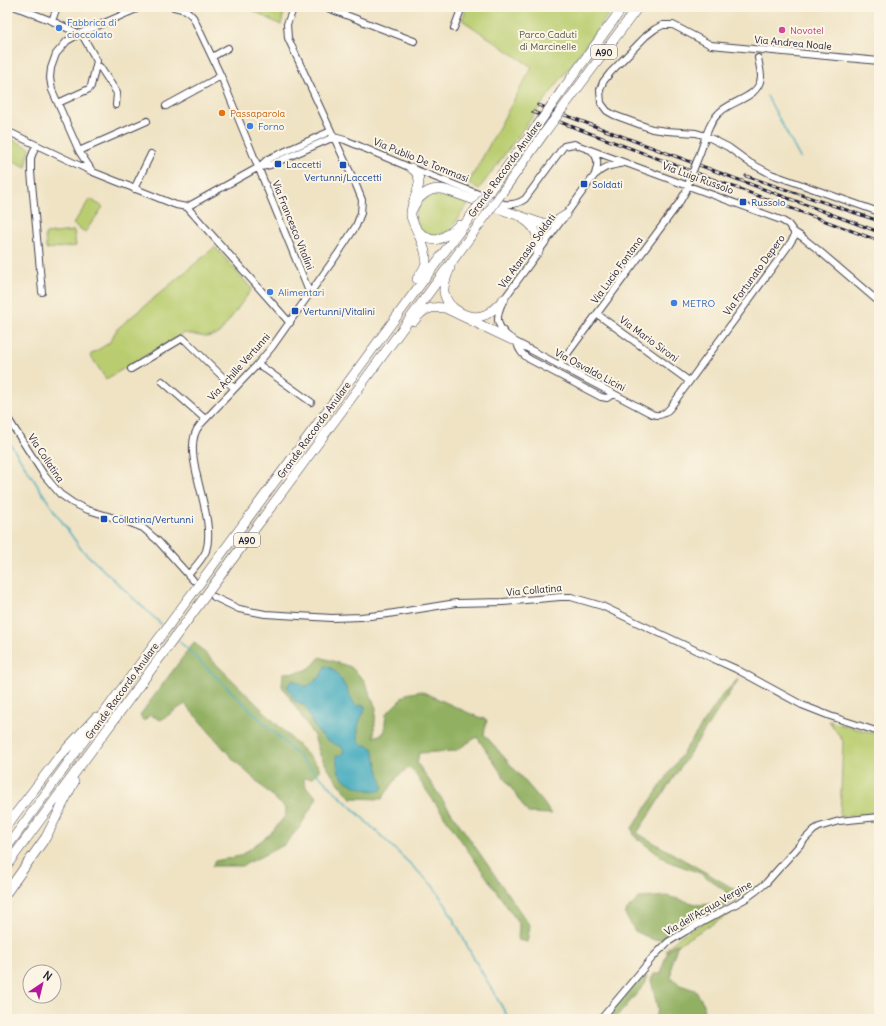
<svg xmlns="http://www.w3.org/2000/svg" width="886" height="1026" font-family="Delius,sans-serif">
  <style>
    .green { fill: #b9cd70; stroke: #6e7856 }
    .forest { fill: #92b062; stroke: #5a694e }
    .water { fill: #3da9bd; stroke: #30667c }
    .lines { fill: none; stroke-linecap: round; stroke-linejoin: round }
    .stream { stroke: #3da9bd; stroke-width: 1.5 }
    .minor-casing { stroke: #413f50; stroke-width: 8 }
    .highway-casing { stroke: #413f50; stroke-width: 10 }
    .minor { stroke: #fff; stroke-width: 6 }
    .highway { stroke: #fff; stroke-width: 9 }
    .rail-casing { stroke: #22223b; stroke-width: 3 }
    .rail { stroke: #fcf5e5; stroke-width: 1.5; stroke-dasharray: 4.5; stroke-linecap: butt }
    .minor-bridge-casing { stroke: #413f50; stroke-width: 8; stroke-linecap: butt }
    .highway-bridge-casing { stroke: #413f50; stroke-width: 10; stroke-linecap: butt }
    .minor-bridge { stroke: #fff; stroke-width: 6 }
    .highway-bridge { stroke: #fff; stroke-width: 9 }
    .shop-dot { fill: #3f7fe0; stroke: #fcf5e5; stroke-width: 1.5 }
    .hotel-dot { fill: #d1479c; stroke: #fcf5e5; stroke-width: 1.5 }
    .food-dot { fill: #e8710a; stroke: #fcf5e5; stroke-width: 1.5 }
    .transit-dot { fill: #1a4fb4; stroke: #fcf5e5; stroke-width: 1.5 }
    .labels { text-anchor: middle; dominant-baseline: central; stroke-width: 4; stroke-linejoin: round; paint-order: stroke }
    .shield { fill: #fcf5e5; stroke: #63616e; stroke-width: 1 }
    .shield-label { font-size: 9px; font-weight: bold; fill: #22223b }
    .shop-label { font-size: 10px; fill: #366cbe; stroke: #fcf5e5; text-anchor: start }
    .hotel-label { font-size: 10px; fill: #b23c85; stroke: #fcf5e5; text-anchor: start }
    .park-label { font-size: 10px; fill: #4f554b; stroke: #fcf5e5 }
    .street-label { font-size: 10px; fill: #22223b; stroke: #fcf5e5 }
    .food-label { font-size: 10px; fill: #c56008; stroke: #fcf5e5; text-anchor: start }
    .transit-label { font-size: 10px; fill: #164399; stroke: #fcf5e5; text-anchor: start }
  </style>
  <rect width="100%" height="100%" fill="#fcf5e5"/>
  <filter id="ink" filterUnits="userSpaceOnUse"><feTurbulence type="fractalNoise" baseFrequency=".025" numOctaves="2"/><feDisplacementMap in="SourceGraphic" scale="8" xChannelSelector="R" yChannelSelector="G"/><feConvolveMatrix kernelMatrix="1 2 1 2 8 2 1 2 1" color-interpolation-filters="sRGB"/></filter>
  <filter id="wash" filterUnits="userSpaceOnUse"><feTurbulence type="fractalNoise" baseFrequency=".012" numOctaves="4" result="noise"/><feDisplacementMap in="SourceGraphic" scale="16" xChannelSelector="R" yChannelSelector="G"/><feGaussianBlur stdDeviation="0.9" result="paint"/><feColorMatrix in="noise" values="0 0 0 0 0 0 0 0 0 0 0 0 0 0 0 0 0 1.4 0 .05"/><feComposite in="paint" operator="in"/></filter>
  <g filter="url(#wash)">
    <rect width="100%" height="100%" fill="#efe3c4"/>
    <path class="green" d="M244,7H285L281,25L250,9Z
      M467,7H614L479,189L468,184L532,67L462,20Z
      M7,137L30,148L26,167L7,158Z
      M432,195H444L468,204L450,230L437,236L424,233C421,229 416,224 415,220C413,209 423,199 432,195Z
      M90,199L103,207L85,232L73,224Z
      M74,231L76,246L46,249L45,234Z
      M215,247L252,289L219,334L206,337L184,333L106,379L90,355L109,343L117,329Z
      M829,721L850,727L879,735V813L840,817L843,741Z
      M749,900L750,902L678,944L673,945L666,952L668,947L683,934Z"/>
    <path class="forest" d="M194,642L319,766V772L312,778H303L306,787L317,797L300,827L284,845L242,866H212L215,861L240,856L270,834L285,816L286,809L233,759L185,704L161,720L150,715L144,721L141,718L140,715Z
      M320,657L351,667L364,680L376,708L374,737L384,733L386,714L406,694L421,691L471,714L487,720L484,734L543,802L551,814L528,813L477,737L455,751L419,753L417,763L530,926L527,942L518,940L519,924L415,774L409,768L399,775L382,799L351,798L332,775L320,755L314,736L282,686L283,673C304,672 307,673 320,657Z
      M740,677L637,833L745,895L684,928L665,939L654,940L635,931L624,913L639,898L667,896L700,905L721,903L727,892L700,873L667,861L634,836L632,828L723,694Z
      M678,944L672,961L671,976L680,985L695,990L704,1004L703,1019H654L658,1010L651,980L654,974H661C664,962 665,948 678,944Z
      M642,975H645L647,978L645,984L615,1019H604Z"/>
    <path class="water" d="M325,666C339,667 347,693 355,704L357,706L363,705L365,706C365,711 363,714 361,718C357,726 356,738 362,745H367L373,748L383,788L379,791C367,791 347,786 340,774C337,769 337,762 336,756L342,754L344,751L342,747C330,743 319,736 313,724C306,713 311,706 295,701L287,686L293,680L304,686H308L320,677Z"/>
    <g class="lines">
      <path class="stream" d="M767,96L800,158
        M7,439L51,506L81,549L161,624
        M179,641L433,886L447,907L473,957L509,1019"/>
    </g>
  </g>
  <g filter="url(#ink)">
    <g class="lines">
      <g class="minor-casing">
        <path id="minor" d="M16,7L52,21L80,34
          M174,7L186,10L193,17L221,76L310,294
          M325,7L414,41
          M52,21L57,7
          M454,28L462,7
          M212,57L228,48
          M879,61L711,45L673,25H663L655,29L646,36L610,73L603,82L600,90L601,103L607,111L614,115L652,129L667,131L696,133L706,136L728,147L750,163L771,174L879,212
          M96,66L100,67L117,93L116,105
          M58,103L89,89L91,86L97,61L81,33
          M166,106L221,76
          M7,131L93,172L176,205L187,207L290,323
          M334,137L345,140L411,168L504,204C512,205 518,204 525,199L564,146L574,144L781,220L788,224L794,232L802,237L817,249L879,302
          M36,145L31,158V172L42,292
          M79,151L147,121
          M592,151C599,159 598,164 595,174
          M700,153C705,140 708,124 718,114C730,100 759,99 761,77C761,71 759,64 758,58
          M624,163C610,166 604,166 594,176L504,299C494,319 496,326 512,340L652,414C660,417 665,414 670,408L789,245L794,237V232
          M261,167L270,165L334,137
          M92,171L79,151L52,90L50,78L51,68L56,54L67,41L81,33L141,7
          M134,189L151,154
          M187,207L259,167L268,159L331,131
          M597,314L689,381
          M517,343C519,351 522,354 529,359L601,397L607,398L613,394
          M258,364L311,402
          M559,365L679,203L686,191L691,176
          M131,369L183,338L234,388
          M162,381L205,419
          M7,417L44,475L60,494L73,503L88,510L128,522L143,528L158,541L193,580
          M188,575C194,568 202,560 206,551C218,514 177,451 200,425L256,366L272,347L339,252L356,226L361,213L362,200L356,185L288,38L287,24L294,7
          M214,597L239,609L265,614L332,618L361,617L388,614L456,603L503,602L560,597H571L602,606L714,659L736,669L802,705L830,716L879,732
          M601,1019L653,957L668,942L686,931L745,899L756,891L766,883L805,839L814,830L819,827L839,821L879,817"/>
      </g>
      <g class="highway-casing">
        <path id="highway" d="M561,92L623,7
          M571,97L638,7
          M411,168C430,180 409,200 411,216C412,221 415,226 417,231C421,241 429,255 425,266C423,271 420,275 417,279
          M493,186L537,126
          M503,191L545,132
          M412,210C418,196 430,186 446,190L540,223H553L566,215
          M525,220C537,228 539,237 538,252
          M418,231C435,248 445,237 459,225
          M450,268C447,275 443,284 444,292C447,309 469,321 485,315C492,312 498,305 504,299
          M414,321C422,309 431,306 445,308L512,340
          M7,825L58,758L96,717
          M7,847L115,698L476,209
          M7,865L487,214
          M7,892L46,837L74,782"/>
      </g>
      <use href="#minor" class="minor"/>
      <use href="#highway" class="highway"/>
      <g class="rail-casing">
        <path id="rail" d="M538,105L879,232
          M533,112L879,241
          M746,176L879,221"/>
      </g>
      <use href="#rail" class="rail"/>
      <g class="minor-bridge-casing">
        <path id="minor-bridge" d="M691,176L700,153"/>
      </g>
      <g class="highway-bridge-casing">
        <path id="highway-bridge" d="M537,126L561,92
          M545,132L571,97
          M476,209L493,186
          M487,214L503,191"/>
      </g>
      <use href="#minor-bridge" class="minor-bridge"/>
      <use href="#highway-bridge" class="highway-bridge"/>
    </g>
  </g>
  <g class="shop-dot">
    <circle cx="59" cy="28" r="4"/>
    <circle cx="250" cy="126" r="4"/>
    <circle cx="270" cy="292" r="4"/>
    <circle cx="674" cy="303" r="4"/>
  </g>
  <circle class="hotel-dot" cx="782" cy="30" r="4"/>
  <circle class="food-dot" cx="222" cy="113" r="4"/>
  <g class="transit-dot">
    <rect x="274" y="160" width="8" height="8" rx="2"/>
    <rect x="339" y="161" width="8" height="8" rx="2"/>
    <rect x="580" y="180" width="8" height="8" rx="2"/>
    <rect x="739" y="198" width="8" height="8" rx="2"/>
    <rect x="291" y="307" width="8" height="8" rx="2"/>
    <rect x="100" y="515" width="8" height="8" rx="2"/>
  </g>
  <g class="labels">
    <g class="shield">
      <rect x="591" y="45" width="26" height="14" rx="3"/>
      <rect x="234" y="533" width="26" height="14" rx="3"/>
    </g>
    <g class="shield-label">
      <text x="604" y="52">A90</text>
      <text x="247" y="540">A90</text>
    </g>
    <g class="shop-label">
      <text x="67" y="22">Fabbrica di<tspan x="67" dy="12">cioccolato</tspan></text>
      <text x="258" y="126">Forno</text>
      <text x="278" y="292">Alimentari</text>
      <text x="682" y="303">METRO</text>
    </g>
    <g class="hotel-label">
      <text x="790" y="30">Novotel</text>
    </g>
    <g class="park-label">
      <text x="548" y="34">Parco Caduti<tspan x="548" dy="12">di Marcinelle</tspan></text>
    </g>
    <g class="street-label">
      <text transform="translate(793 43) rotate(5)">Via Andrea Noale</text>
      <text transform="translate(421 160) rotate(22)">Via Publio De Tommasi</text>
      <text transform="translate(505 169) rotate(-54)">Grande Raccordo Anulare</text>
      <text transform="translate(698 178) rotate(20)">Via Luigi Russolo</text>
      <text transform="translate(293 225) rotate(68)">Via Francesco Vitalini</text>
      <text transform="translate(527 251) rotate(-54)">Via Atanasio Soldati</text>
      <text transform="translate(617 270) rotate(-54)">Via Lucio Fontana</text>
      <text transform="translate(754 275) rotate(-54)">Via Fortunato Depero</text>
      <text transform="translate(649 339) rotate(36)">Via Mario Sironi</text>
      <text transform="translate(239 367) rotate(-48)">Via Achille Vertunni</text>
      <text transform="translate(590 370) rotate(28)">Via Osvaldo Licini</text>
      <text transform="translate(314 430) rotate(-54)">Grande Raccordo Anulare</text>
      <text transform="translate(46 458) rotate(56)">Via Collatina</text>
      <text transform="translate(534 590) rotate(-5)">Via Collatina</text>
      <text transform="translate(122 691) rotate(-54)">Grande Raccordo Anulare</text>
      <text transform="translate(708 908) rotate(-30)">Via dell'Acqua Vergine</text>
    </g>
    <g class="food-label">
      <text x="230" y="113">Passaparola</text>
    </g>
    <g class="transit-label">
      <text x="286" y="164">Laccetti</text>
      <text x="343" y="177" text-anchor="middle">Vertunni/Laccetti</text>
      <text x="592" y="184">Soldati</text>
      <text x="751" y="202">Russolo</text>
      <text x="303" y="311">Vertunni/Vitalini</text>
      <text x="112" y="519">Collatina/Vertunni</text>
    </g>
  </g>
  <rect width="886" height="1026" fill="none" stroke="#fcf5e5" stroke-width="24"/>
  <g transform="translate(42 984) rotate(35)"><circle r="19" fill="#fcf5e5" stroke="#a5a1a1"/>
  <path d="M0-3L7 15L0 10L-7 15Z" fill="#b5179e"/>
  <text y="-6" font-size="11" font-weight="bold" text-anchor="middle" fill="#22223b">N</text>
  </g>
</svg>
